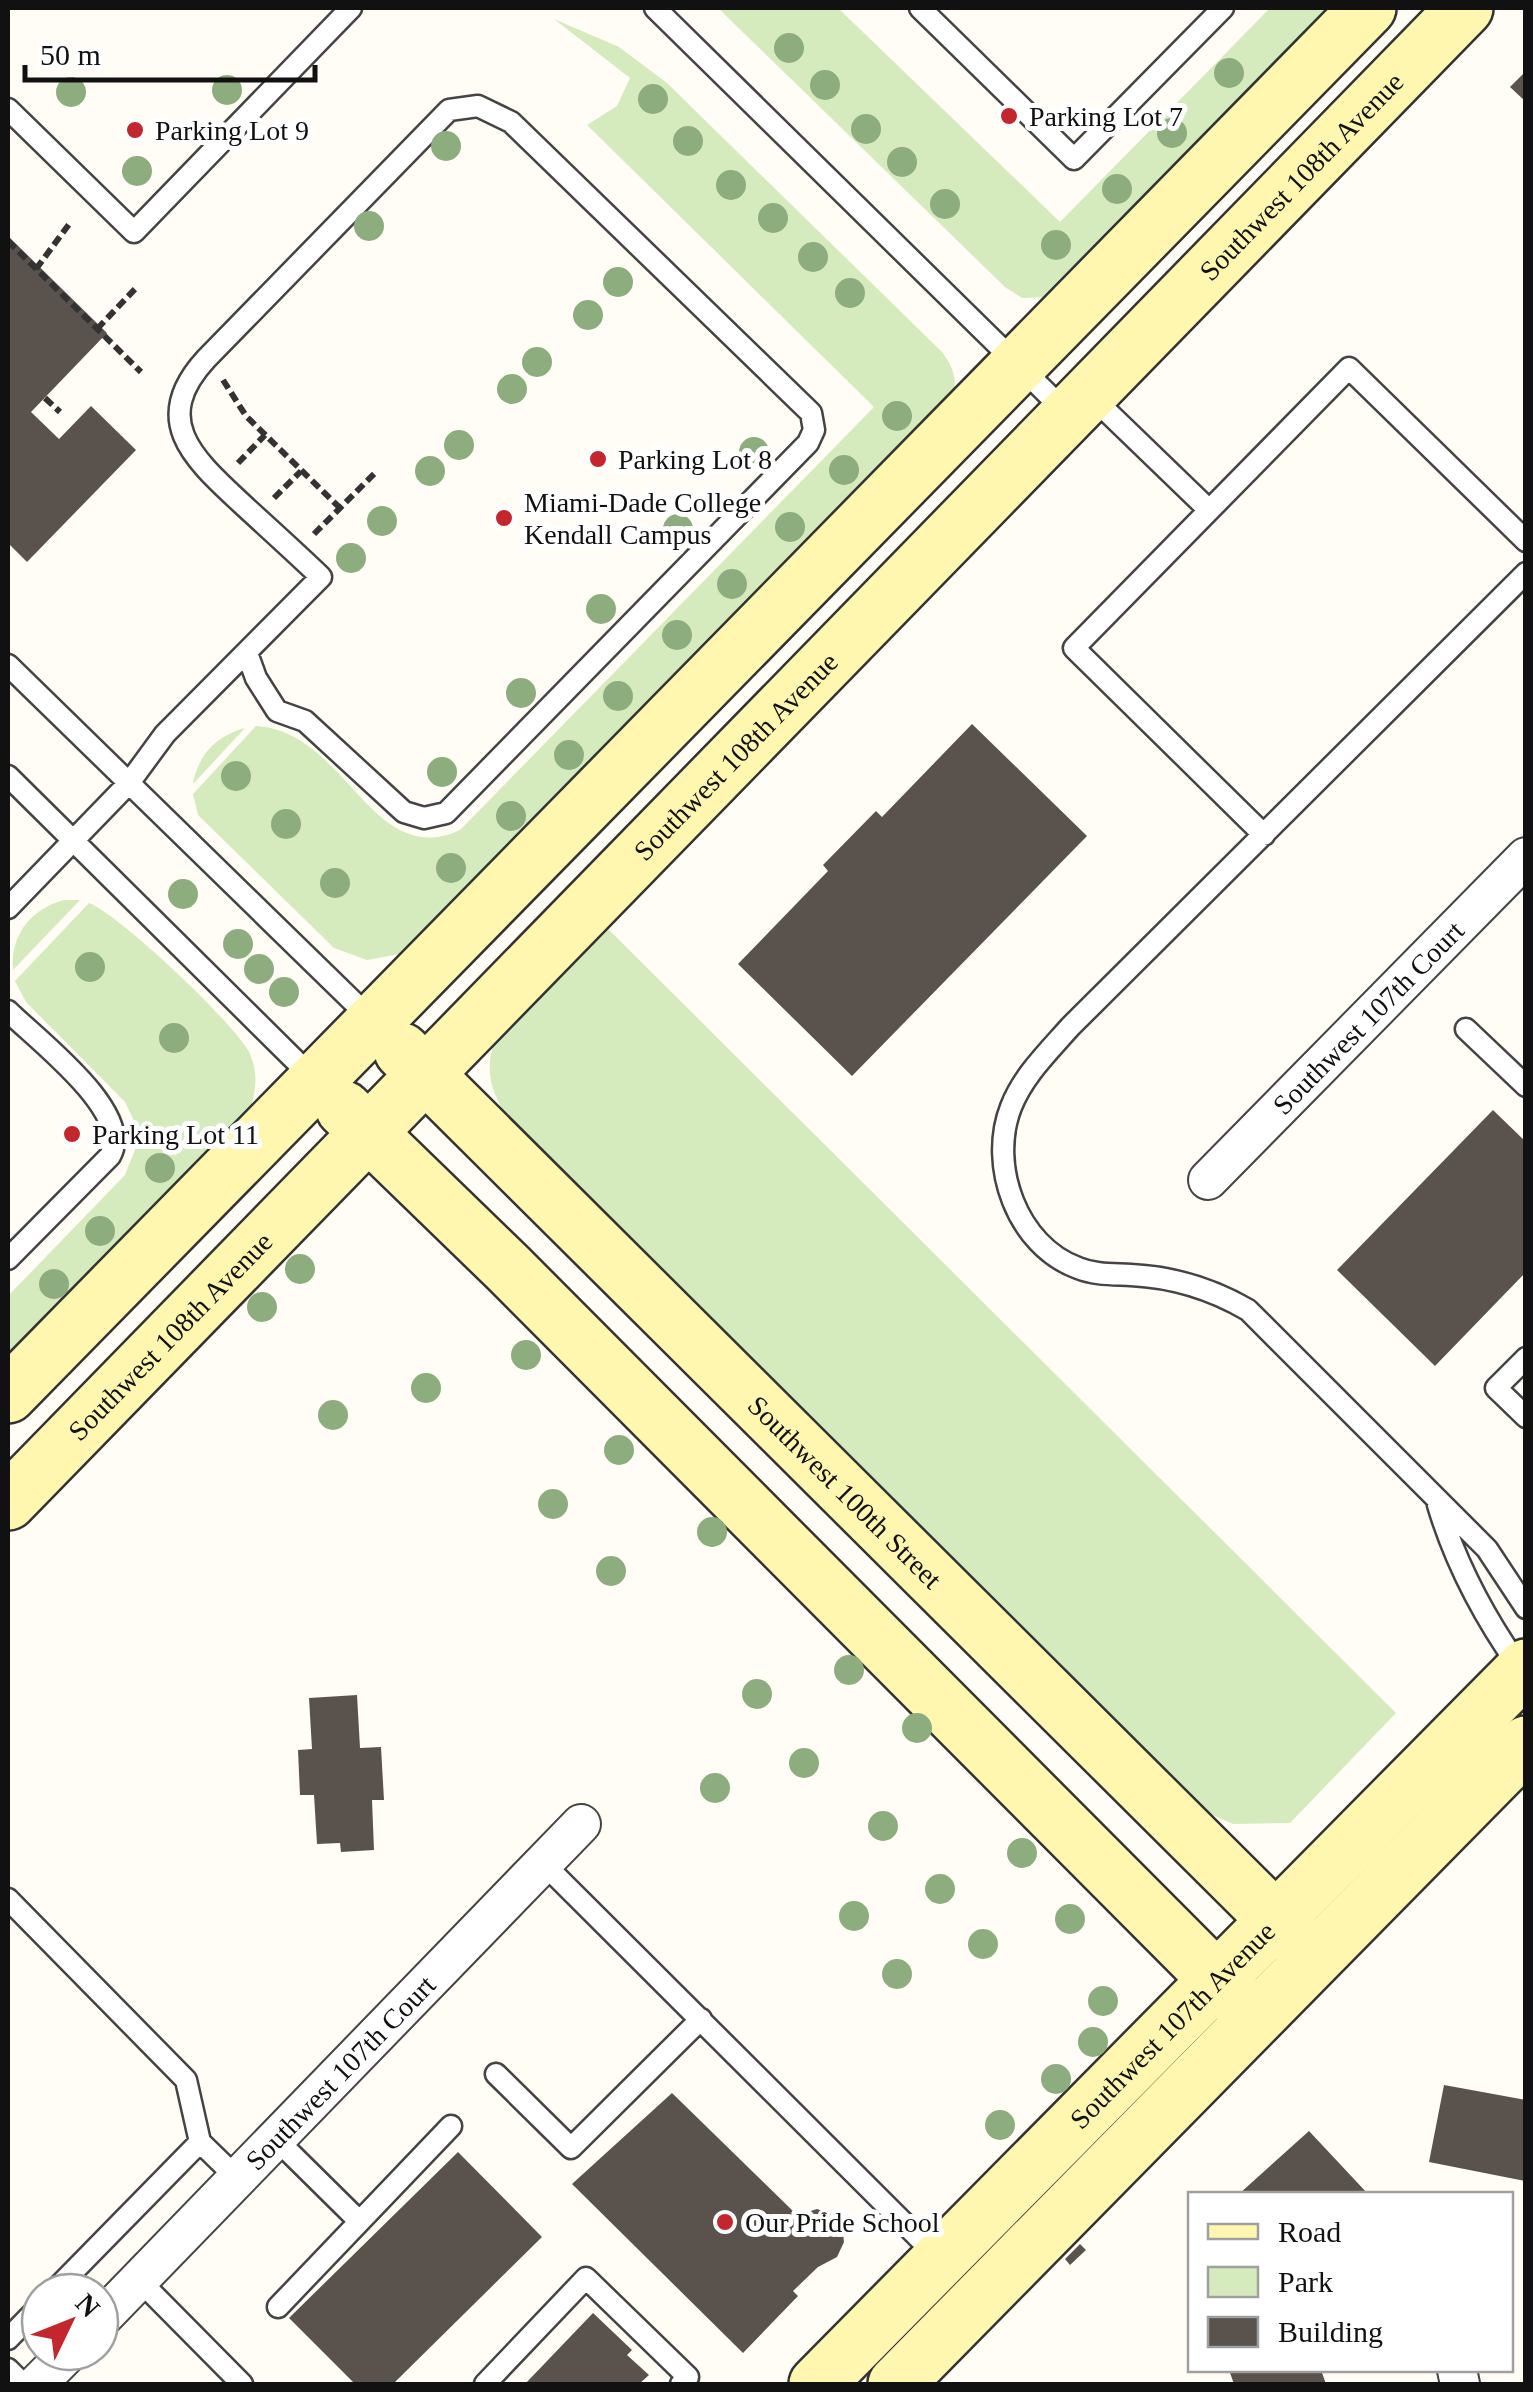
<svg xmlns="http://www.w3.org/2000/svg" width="1533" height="2392" font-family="'Times New Roman',serif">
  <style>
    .green { fill: #d5ebbd }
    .building { fill: #5a524d }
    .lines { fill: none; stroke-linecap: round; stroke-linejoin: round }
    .lane-casing { stroke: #444; stroke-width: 25 }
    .street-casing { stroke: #444; stroke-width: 42 }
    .secondary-casing { stroke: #333; stroke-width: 60 }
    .path { stroke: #333; stroke-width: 6; stroke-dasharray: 10 5; stroke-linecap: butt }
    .lane { stroke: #fff; stroke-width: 20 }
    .street { stroke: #fff; stroke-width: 38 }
    .secondary { stroke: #fff6b0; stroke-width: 55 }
    .tree { fill: #8dad7f }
    .poi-dot { fill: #c4262e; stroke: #fff; stroke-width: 4 }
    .labels { text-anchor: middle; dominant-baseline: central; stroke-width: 10; stroke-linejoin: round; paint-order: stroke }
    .poi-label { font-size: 28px; fill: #111; stroke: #fff; text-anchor: start }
    .street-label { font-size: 28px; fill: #111; stroke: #fff }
  </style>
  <rect width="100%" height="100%" fill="#fffdf5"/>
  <path class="green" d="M718,8H838L1060,222L1270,8H1343L1049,297L1022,298L1005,287Z
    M554,19L619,47L667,83L942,352C952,365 958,379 953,395L405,953L367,960L334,948L198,815L193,794L256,726C347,731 371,871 460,830L874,407L587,125L617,106L630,78Z
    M245,728L194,783H193C199,754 216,736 245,728Z
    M64,900H80L13,970C10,935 31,909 64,900Z
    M89,903C120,915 233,1022 249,1052C259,1073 256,1092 249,1113L8,1363V1296L125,1175L138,1142L136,1125L125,1102L26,1002L15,981Z
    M601,922L1396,1713L1290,1823L1233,1824L1206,1812L513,1127C491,1093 481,1070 499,1031Z"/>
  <path class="building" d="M1526,71V102L1510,87Z
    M8,236L107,333L31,412L59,439L91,406L136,450L27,562L8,543Z
    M972,724L1087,836L852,1076L738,964L828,871L823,865L876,811L882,817Z
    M1493,1110L1526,1142V1272L1435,1366L1337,1270Z
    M357,1695L360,1748L381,1747L384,1800H372L374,1850L341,1852L340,1843L317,1844L314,1795H300L298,1750L312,1749L309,1698Z
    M1444,2085L1526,2100L1525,2181L1429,2162Z
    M672,2093L797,2215L817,2209L831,2214L842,2225L844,2242L837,2257L818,2267L793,2291L798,2296L743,2353L572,2184Z
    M1309,2131L1368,2194H1239Z
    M458,2152L542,2237L393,2384H355L289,2318Z
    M1080,2244L1086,2250L1070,2265L1065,2259Z
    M593,2313L632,2350L627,2355L649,2375L639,2384H525Z
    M1229,2370H1321L1326,2384H1234Z"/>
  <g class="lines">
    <g class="lane-casing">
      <path id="lane" d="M655,8L1067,413
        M920,8L1074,159L1223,8
        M8,109L134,232L351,8
        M1092,397L1209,510
        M1526,573L1070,1027C1048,1052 1023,1076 1011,1107C988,1165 1017,1246 1078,1268C1095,1275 1113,1274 1131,1275C1173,1277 1212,1289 1248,1310L1487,1549L1526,1608
        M8,665L374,1022
        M8,776L316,1081
        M1264,835L1074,648L1349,368L1526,541
        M8,908L129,783L165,734L321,577C295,552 267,527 240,502C193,458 150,420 206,359L449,110L478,106L511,122L811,413L814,430L808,443L446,813L424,818L404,812L305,721L277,711L256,678L247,653
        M8,1011C37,1040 135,1113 110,1156L8,1259
        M1466,1029L1526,1086
        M1526,1358L1496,1388L1526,1417
        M1438,1505C1456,1565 1484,1617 1520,1668
        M543,1863L938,2257
        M8,1899L186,2080L200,2142L237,2178
        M496,2074L571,2148L701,2019
        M275,2138L359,2221
        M139,2280L242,2384
        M53,2292L200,2142
        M278,2307L451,2126
        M8,2339L40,2306
        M8,2369L23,2384
        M485,2384L586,2278L688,2377L681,2384"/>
    </g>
    <g class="street-casing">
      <g id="street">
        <path id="s1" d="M1208,1180L1526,857"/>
        <path id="s2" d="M100,2320L581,1824"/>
        <path d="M1457,2370L1460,2384"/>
        <path d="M37,2384L69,2352"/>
      </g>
    </g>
    <g class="secondary-casing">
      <g id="secondary">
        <path id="s3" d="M402,1051L1314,1958"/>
        <path d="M344,1109L508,1268L1255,2018"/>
        <path d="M8,1395L1368,8"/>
        <path id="s4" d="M8,1502L1465,8"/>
        <path id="s5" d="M817,2384L1526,1667"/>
        <path d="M896,2384L1526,1744"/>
      </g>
    </g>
    <path class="path" d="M8,241L141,372
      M36,269L70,223
      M97,329L136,288
      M223,380L246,416L340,508
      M45,398L60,412
      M238,463L265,435
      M274,498L301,471
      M314,534L377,471"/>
    <use href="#lane" class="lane"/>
    <use href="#street" class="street"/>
    <use href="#secondary" class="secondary"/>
  </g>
  <g class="tree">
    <circle cx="789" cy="48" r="15"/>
    <circle cx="1229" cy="73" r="15"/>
    <circle cx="825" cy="85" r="15"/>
    <circle cx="227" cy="90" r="15"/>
    <circle cx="71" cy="92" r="15"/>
    <circle cx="653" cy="99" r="15"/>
    <circle cx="866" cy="129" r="15"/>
    <circle cx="1172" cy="133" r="15"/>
    <circle cx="688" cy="141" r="15"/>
    <circle cx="446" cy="146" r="15"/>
    <circle cx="902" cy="162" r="15"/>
    <circle cx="137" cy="171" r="15"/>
    <circle cx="731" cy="185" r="15"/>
    <circle cx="1117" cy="189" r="15"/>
    <circle cx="945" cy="204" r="15"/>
    <circle cx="773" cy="218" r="15"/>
    <circle cx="369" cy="226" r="15"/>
    <circle cx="1056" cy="245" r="15"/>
    <circle cx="813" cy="257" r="15"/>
    <circle cx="618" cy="282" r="15"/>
    <circle cx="850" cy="293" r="15"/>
    <circle cx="588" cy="315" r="15"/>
    <circle cx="537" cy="362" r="15"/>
    <circle cx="512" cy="389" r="15"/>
    <circle cx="897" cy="416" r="15"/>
    <circle cx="459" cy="445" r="15"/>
    <circle cx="754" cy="452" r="15"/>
    <circle cx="844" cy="470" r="15"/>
    <circle cx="430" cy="471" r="15"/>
    <circle cx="382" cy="521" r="15"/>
    <circle cx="790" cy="527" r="15"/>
    <circle cx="678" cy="529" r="15"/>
    <circle cx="351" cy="558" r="15"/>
    <circle cx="732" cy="584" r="15"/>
    <circle cx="601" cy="609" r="15"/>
    <circle cx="677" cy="635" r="15"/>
    <circle cx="521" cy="693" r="15"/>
    <circle cx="618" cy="696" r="15"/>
    <circle cx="569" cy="755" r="15"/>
    <circle cx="442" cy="772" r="15"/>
    <circle cx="236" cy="776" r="15"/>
    <circle cx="511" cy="816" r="15"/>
    <circle cx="286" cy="824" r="15"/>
    <circle cx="451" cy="868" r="15"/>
    <circle cx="335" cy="883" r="15"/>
    <circle cx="183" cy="894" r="15"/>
    <circle cx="238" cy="944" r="15"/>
    <circle cx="90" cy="967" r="15"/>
    <circle cx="259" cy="969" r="15"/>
    <circle cx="284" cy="992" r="15"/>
    <circle cx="174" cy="1038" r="15"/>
    <circle cx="160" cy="1168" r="15"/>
    <circle cx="100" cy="1231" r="15"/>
    <circle cx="300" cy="1269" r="15"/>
    <circle cx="54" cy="1284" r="15"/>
    <circle cx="262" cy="1307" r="15"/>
    <circle cx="526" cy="1355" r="15"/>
    <circle cx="426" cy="1388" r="15"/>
    <circle cx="333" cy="1415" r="15"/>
    <circle cx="619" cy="1450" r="15"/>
    <circle cx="553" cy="1504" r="15"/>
    <circle cx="712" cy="1532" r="15"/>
    <circle cx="611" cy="1571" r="15"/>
    <circle cx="849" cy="1670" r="15"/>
    <circle cx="757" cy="1694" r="15"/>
    <circle cx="917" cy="1728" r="15"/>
    <circle cx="804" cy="1763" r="15"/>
    <circle cx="715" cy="1788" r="15"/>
    <circle cx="883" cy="1826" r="15"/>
    <circle cx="1022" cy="1853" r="15"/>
    <circle cx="940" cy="1889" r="15"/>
    <circle cx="854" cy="1916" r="15"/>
    <circle cx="1070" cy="1919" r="15"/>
    <circle cx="983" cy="1944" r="15"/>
    <circle cx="897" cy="1974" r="15"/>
    <circle cx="1103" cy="2001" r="15"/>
    <circle cx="1093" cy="2042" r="15"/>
    <circle cx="1056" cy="2079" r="15"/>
    <circle cx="1000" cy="2125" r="15"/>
  </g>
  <g class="poi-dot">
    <circle cx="1009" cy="116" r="10"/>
    <circle cx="135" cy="130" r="10"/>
    <circle cx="598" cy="459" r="10"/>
    <circle cx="504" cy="518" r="10"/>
    <circle cx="72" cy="1134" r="10"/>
    <circle cx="725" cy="2222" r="10"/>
  </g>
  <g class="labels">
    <g class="poi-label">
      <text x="1029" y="116">Parking Lot 7</text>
      <text x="155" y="130">Parking Lot 9</text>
      <text x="618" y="459">Parking Lot 8</text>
      <text x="524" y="502">Miami-Dade College<tspan x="524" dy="32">Kendall Campus</tspan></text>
      <text x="92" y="1134">Parking Lot 11</text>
      <text x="745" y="2222">Our Pride School</text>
    </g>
    <g class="street-label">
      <text stroke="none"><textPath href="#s4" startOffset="1852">Southwest 108th Avenue</textPath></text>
      <text stroke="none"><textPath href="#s4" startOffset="1042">Southwest 108th Avenue</textPath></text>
      <text stroke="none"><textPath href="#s1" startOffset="228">Southwest 107th Court</textPath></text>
      <text stroke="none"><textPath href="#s4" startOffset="232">Southwest 108th Avenue</textPath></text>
      <text stroke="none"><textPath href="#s3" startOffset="625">Southwest 100th Street</textPath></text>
      <text stroke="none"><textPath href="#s5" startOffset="505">Southwest 107th Avenue</textPath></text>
      <text stroke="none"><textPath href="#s2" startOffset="345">Southwest 107th Court</textPath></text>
    </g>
  </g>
  <rect width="1533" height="2392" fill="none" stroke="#111111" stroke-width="20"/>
  <rect x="1188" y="2192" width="325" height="180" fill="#ffffff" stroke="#a0a0a0" stroke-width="2.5"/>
  <rect x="1208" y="2224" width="50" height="15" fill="#fff6b0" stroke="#a0a0a0" stroke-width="2.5"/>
  <text x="1278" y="2242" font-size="30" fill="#111111">Road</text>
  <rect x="1208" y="2267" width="50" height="30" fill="#d5ebbd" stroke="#a0a0a0" stroke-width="2.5"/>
  <text x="1278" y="2292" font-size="30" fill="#111111">Park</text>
  <rect x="1208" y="2317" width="50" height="30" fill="#5a524d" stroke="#a0a0a0" stroke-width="2.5"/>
  <text x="1278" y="2342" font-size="30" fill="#111111">Building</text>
  <g transform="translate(70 2322) rotate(47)"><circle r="48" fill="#ffffff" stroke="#a0a0a0" stroke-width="2.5"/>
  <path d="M0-8L18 38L0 25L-18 38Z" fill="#c4262e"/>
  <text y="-15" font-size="28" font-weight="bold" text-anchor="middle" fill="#111111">N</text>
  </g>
  <path d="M25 65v15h290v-15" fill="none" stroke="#111111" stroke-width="5"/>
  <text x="40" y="65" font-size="30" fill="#111111" stroke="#ffffff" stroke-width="8" paint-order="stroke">50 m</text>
</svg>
